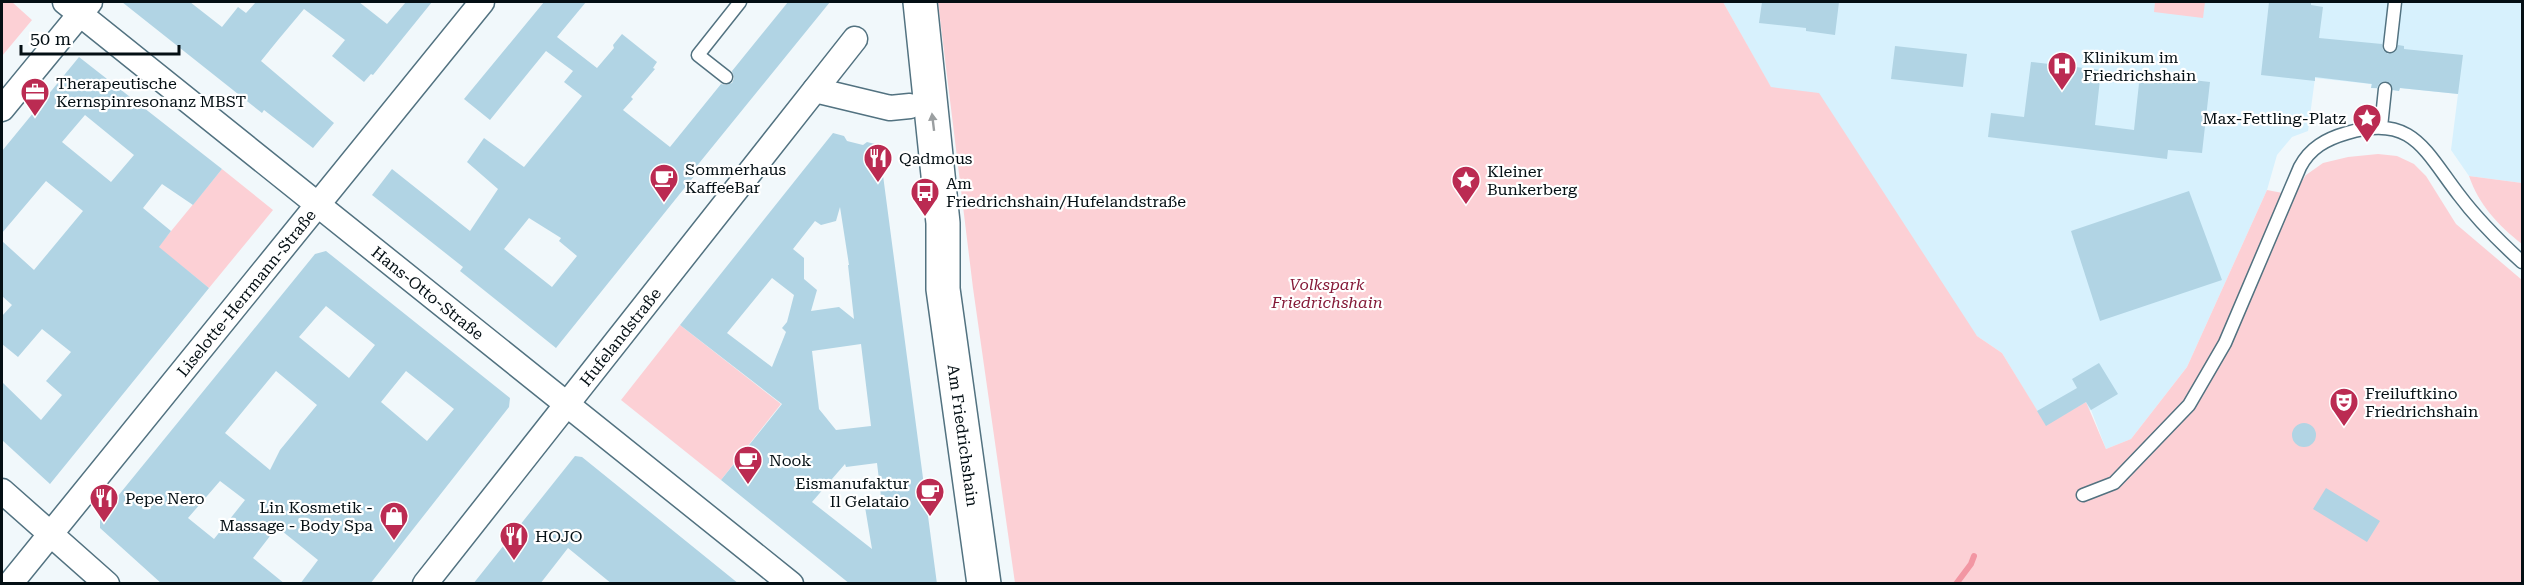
<svg xmlns="http://www.w3.org/2000/svg" width="2524" height="585" font-family="'Roboto Serif',serif">
  <style>
    .built { fill: #d7f1fd }
    .green { fill: #fcd0d5 }
    .lines { fill: none; stroke-linecap: round; stroke-linejoin: round }
    .stream { stroke: #f296a3; stroke-width: 6 }
    .building { fill: #b1d4e4; fill-rule: evenodd }
    .lane-casing { stroke: #527280; stroke-width: 15 }
    .street-casing { stroke: #527280; stroke-width: 27 }
    .secondary-casing { stroke: #527280; stroke-width: 36 }
    .lane { stroke: #fff; stroke-width: 12 }
    .street { stroke: #fff; stroke-width: 24 }
    .secondary { stroke: #fff; stroke-width: 33 }
    .oneway { fill: #9b9fa1 }
    .labels { text-anchor: middle; dominant-baseline: central; stroke-width: 4.5; stroke-linejoin: round; paint-order: stroke }
    .poi-label { font-size: 16px; fill: #040f14; stroke: #fff; text-anchor: start }
    .park-label { font-size: 16px; font-style: italic; fill: #851a38; stroke: #fff }
    .street-label { font-size: 16px; fill: #040f14; stroke: #fff }
  </style>
  <rect width="100%" height="100%" fill="#f1f8fb"/>
  <path class="built" d="M1723,2H2522V183L2469,176L2451,150L2458,94L2400,88L2399,91L2371,88V84L2315,78L2308,131L2292,137L2277,155L2267,190L2187,367L2131,439L2106,449L2091,410L2046,426L2002,353L1977,336L1771,88Z"/>
  <path class="green" d="M2,2H12L32,20L2,56Z
    M938,2H1723L1771,87L1819,93L1977,336L2002,353L2046,425L2086,402L2106,449L2131,439L2187,367L2267,190L2293,195L2306,175L2323,163L2348,157L2378,154L2397,156L2414,164L2426,176L2456,224L2522,280V583H1015L973,288Z
    M2155,2H2205L2203,18L2154,12Z
    M222,169L273,210L209,288L158,247Z
    M2469,176L2522,183V244C2498,225 2479,205 2469,176Z
    M680,325L781,404L721,480L621,400Z"/>
  <g class="lines">
    <path class="stream" d="M1956,584L1971,564L1974,556"/>
  </g>
  <path class="building" d="M122,2H190L222,27L238,7L246,13L256,2H359L387,24L406,2H432L373,75L371,74L364,82L332,56L345,40L304,9L278,40L261,61L334,123L313,148L264,110L262,113Z
    M544,2H586L557,37L597,68L614,48L613,45L622,34L657,62L653,68L655,69L631,97L633,99L623,110L670,147L721,84L725,85L732,83L734,78L732,71L788,2H830L696,167L699,170L556,348L460,271L463,267L372,195L392,169L470,231L498,189L467,162L484,138L524,167L582,96L564,82L573,71L546,51L490,120L464,99ZM529,218L561,238L559,241L577,256L552,287L504,249Z
    M1762,2H1839L1835,35L1806,31V28L1759,23Z
    M2269,2H2311V5L2323,7L2319,38L2382,44L2383,50L2388,54L2396,51L2398,45L2404,46V49L2463,55L2458,94L2400,88L2399,91L2393,90L2390,83L2385,81L2379,84L2377,88H2371L2372,84L2315,77V81L2261,75Z
    M1895,46L1967,54L1963,87L1891,79Z
    M79,57L222,169L193,205L162,184L143,208L171,231L159,247L209,288L50,484L2,440V382L41,420L62,395L46,381L71,352L42,329L18,357L2,344V316L12,305L2,296V241L34,270L83,211L46,181L2,233V151ZM85,115L134,155L111,182L62,142Z
    M2031,62L2101,70L2095,125L2134,130L2140,74L2210,82L2202,153L2168,150L2167,159L1988,137L1991,113L2024,117Z
    M833,133L844,136L847,141L863,145L867,142L879,145L937,584H850L721,480L782,404L680,325ZM840,207L849,265H848L854,319L839,307L811,311L817,290L804,279V258L793,249L815,221L821,225L836,221ZM772,278L794,295L787,322L782,328L786,332L772,367L727,333ZM861,344L871,426L836,430L819,409L812,351ZM877,463L882,505L865,507L872,549L812,502L845,464L846,467Z
    M2189,191L2222,280L2100,321L2071,231Z
    M326,251L510,398L509,407L370,584H300L318,560L277,527L253,558L285,584H162L100,528V518L315,254ZM326,306L375,345L349,378L299,337ZM276,371L317,405L280,450L270,470L225,433ZM406,371L454,409L427,441L381,402ZM220,481L245,500L214,539L188,518Z
    M2099,363L2118,394L2091,410L2086,402L2046,426L2037,411L2077,388L2072,379Z
    M2292 435a12 12 0 1 1 24 0a12 12 0 1 1-24 0Z
    M575,456L582,457L739,584H612L568,548L540,584H473Z
    M2326,488L2380,521L2367,542L2313,509Z"/>
  <g class="lines">
    <g class="lane-casing">
      <path id="lane" d="M2390,46L2395,2
        M726,77L698,55L740,2
        M2381,127L2385,89
        M2083,495L2114,483L2189,405L2225,343L2300,167C2310,148 2326,139 2347,133C2412,113 2425,151 2459,195C2477,219 2500,242 2522,262"/>
    </g>
    <g class="street-casing">
      <g id="street">
        <path id="s1" d="M65,2L791,584"/>
        <path d="M815,90L890,108L910,106"/>
        <path d="M2,109L90,2"/>
        <path d="M2,491L107,584"/>
        <path id="s2" d="M10,584L482,2"/>
        <path id="s3" d="M425,584L855,39"/>
      </g>
    </g>
    <g class="secondary-casing">
      <g id="secondary">
        <path id="s4" d="M920,2L943,223V289L984,584"/>
      </g>
    </g>
    <use href="#lane" class="lane"/>
    <use href="#street" class="street"/>
    <use href="#secondary" class="secondary"/>
  </g>
  <defs><path id="oneway-solid" d="M-6-.8H1V-3.2L6.5 0L1 3.2V.8H-6Z" transform="scale(1.5)"/></defs>
  <use class="oneway" href="#oneway-solid" transform="translate(933 122) rotate(-97)"/>
  <defs>
    <g id="hospital-pin" transform="scale(1.5)"><path d="M0 17L-7.5 6A9.5 9.5 0 1 1 7.5 6Z" fill="#bb2b52" stroke="#fff"/><path d="M-5-5h3v3.5h4V-5h3V5h-3V1.5h-4V5h-3Z" fill="#fff"/></g>
    <g id="office-pin" transform="scale(1.5)"><path d="M0 17L-7.5 6A9.5 9.5 0 1 1 7.5 6Z" fill="#bb2b52" stroke="#fff"/><path d="M-6-3h4V-5.5h4V-3h4V5H-6ZM-1-4.5V-3h2v-1.5ZM-6 0V1H6V0Z" fill="#fff"/></g>
    <g id="sight-pin" transform="scale(1.5)"><path d="M0 17L-7.5 6A9.5 9.5 0 1 1 7.5 6Z" fill="#bb2b52" stroke="#fff"/><path d="M0-6L1.8-2.2L6-1.7L2.9 1.2L3.7 5.4L0 3.3L-3.7 5.4L-2.9 1.2L-6-1.7L-1.8-2.2Z" fill="#fff"/></g>
    <g id="restaurant-pin" transform="scale(1.5)"><path d="M0 17L-7.5 6A9.5 9.5 0 1 1 7.5 6Z" fill="#bb2b52" stroke="#fff"/><path d="M-5-6h1v4h1v-4h1v4h1v-4h1v5L-1.5 .5V6h-2V.5L-5-1ZM5-6V6H3V1.5H1.5Q1.5-4 5-6Z" fill="#fff"/></g>
    <g id="cafe-pin" transform="scale(1.5)"><path d="M0 17L-7.5 6A9.5 9.5 0 1 1 7.5 6Z" fill="#bb2b52" stroke="#fff"/><path d="M-5.5-4.5H6V0H3Q3 3.5 0 3.5H-2.5Q-5.5 3.5-5.5 0ZM3-3.2v2h1.7v-2ZM-6 4.5H4V6H-6Z" fill="#fff"/></g>
    <g id="bus-pin" transform="scale(1.5)"><path d="M0 17L-7.5 6A9.5 9.5 0 1 1 7.5 6Z" fill="#bb2b52" stroke="#fff"/><path d="M-5-6H5V4H4V6H2V4H-2V6H-4V4H-5ZM-3.5-4V0h7V-4ZM-3.5 1.2v1.5H-2V1.2ZM2 1.2v1.5H3.5V1.2Z" fill="#fff"/></g>
    <g id="theatre-pin" transform="scale(1.5)"><path d="M0 17L-7.5 6A9.5 9.5 0 1 1 7.5 6Z" fill="#bb2b52" stroke="#fff"/><path d="M-5-5.5Q0-4 5-5.5V0Q5 5 0 6Q-5 5-5 0ZM-3.3-2.5H-1v1.5H-3.3ZM1-2.5H3.3v1.5H1ZM-2.8 1Q0 5.5 2.8 1Z" fill="#fff"/></g>
    <g id="shop-pin" transform="scale(1.5)"><path d="M0 17L-7.5 6A9.5 9.5 0 1 1 7.5 6Z" fill="#bb2b52" stroke="#fff"/><path d="M-5-2.5h2.3a2.7 3.5 0 0 1 5.4 0H5L5.5 6h-11ZM-1.5-2.5h3a1.5 2.3 0 0 0-3 0Z" fill="#fff"/></g>
  </defs>
  <g fill-rule="evenodd">
    <use href="#hospital-pin" x="2062" y="66"/>
    <use href="#office-pin" x="35" y="92"/>
    <use href="#sight-pin" x="2367" y="118"/>
    <use href="#restaurant-pin" x="878" y="158"/>
    <use href="#cafe-pin" x="664" y="178"/>
    <use href="#sight-pin" x="1466" y="180"/>
    <use href="#bus-pin" x="925" y="192"/>
    <use href="#theatre-pin" x="2344" y="402"/>
    <use href="#cafe-pin" x="748" y="460"/>
    <use href="#cafe-pin" x="930" y="492"/>
    <use href="#restaurant-pin" x="104" y="498"/>
    <use href="#shop-pin" x="394" y="516"/>
    <use href="#restaurant-pin" x="514" y="536"/>
  </g>
  <g class="labels">
    <g class="poi-label">
      <text x="2083" y="57">Klinikum im<tspan x="2083" dy="18">Friedrichshain</tspan></text>
      <text x="56" y="83">Therapeutische<tspan x="56" dy="18">Kernspinresonanz MBST</tspan></text>
      <text x="2346" y="118" text-anchor="end">Max-Fettling-Platz</text>
      <text x="899" y="158">Qadmous</text>
      <text x="685" y="169">Sommerhaus<tspan x="685" dy="18">KaffeeBar</tspan></text>
      <text x="1487" y="171">Kleiner<tspan x="1487" dy="18">Bunkerberg</tspan></text>
      <text x="946" y="183">Am<tspan x="946" dy="18">Friedrichshain/Hufelandstraße</tspan></text>
      <text x="2365" y="393">Freiluftkino<tspan x="2365" dy="18">Friedrichshain</tspan></text>
      <text x="769" y="460">Nook</text>
      <text x="909" y="483" text-anchor="end">Eismanufaktur<tspan x="909" dy="18">Il Gelataio</tspan></text>
      <text x="125" y="498">Pepe Nero</text>
      <text x="373" y="507" text-anchor="end">Lin Kosmetik -<tspan x="373" dy="18">Massage - Body Spa</tspan></text>
      <text x="535" y="536">HOJO</text>
    </g>
    <g class="park-label">
      <text x="1327" y="284">Volkspark<tspan x="1327" dy="18">Friedrichshain</tspan></text>
    </g>
    <g class="street-label">
      <text stroke="none"><textPath href="#s2" startOffset="375">Liselotte-Herrmann-Straße</textPath></text>
      <text stroke="none"><textPath href="#s1" startOffset="465">Hans-Otto-Straße</textPath></text>
      <text stroke="none"><textPath href="#s3" startOffset="315">Hufelandstraße</textPath></text>
      <text stroke="none"><textPath href="#s4" startOffset="436">Am Friedrichshain</textPath></text>
    </g>
  </g>
  <rect width="2524" height="585" fill="none" stroke="#040f14" stroke-width="6"/>
  <path d="M21 45v9h158v-9" fill="none" stroke="#040f14" stroke-width="3"/>
  <text x="30" y="45" font-size="18" fill="#040f14" stroke="#ffffff" stroke-width="4.5" paint-order="stroke">50 m</text>
</svg>
